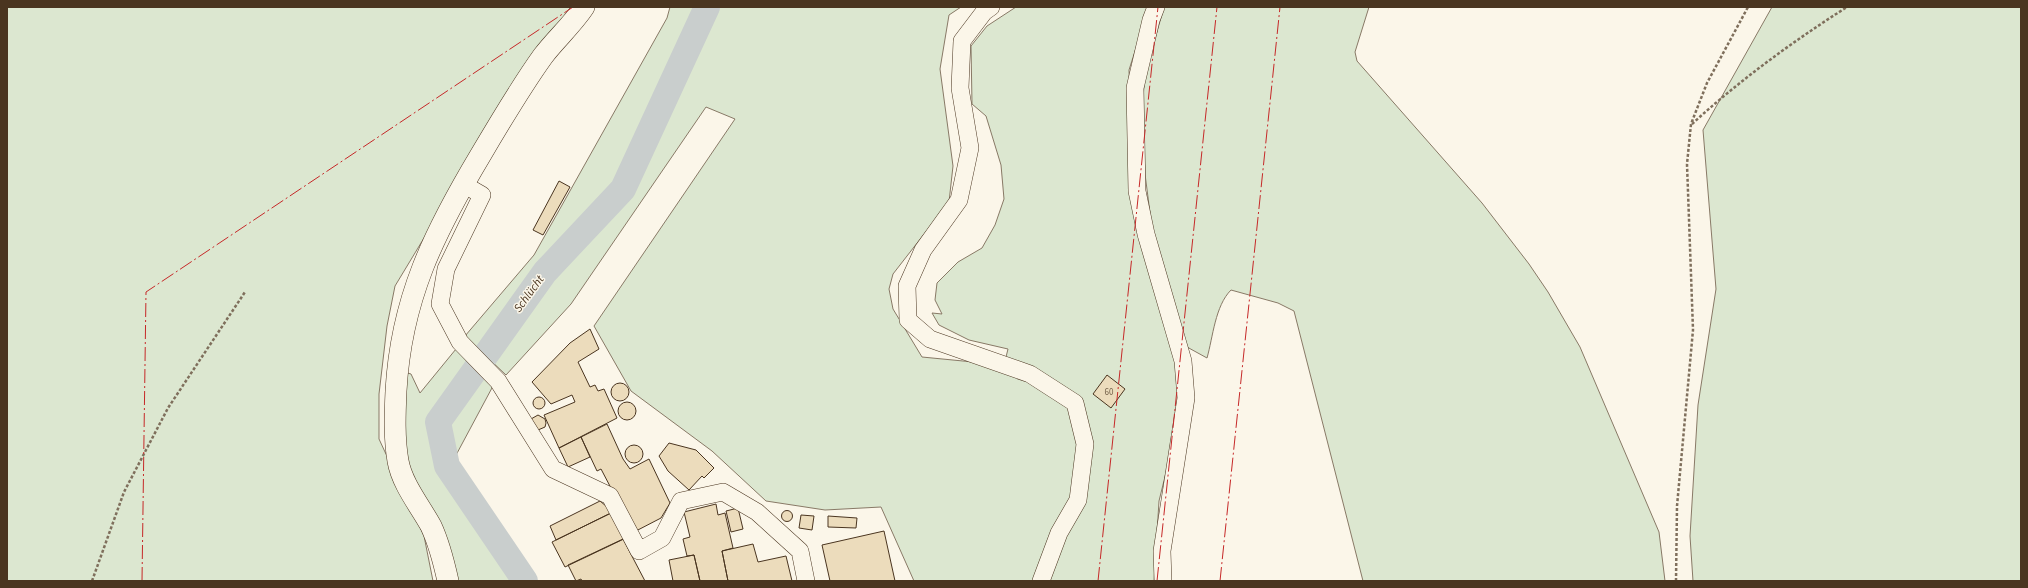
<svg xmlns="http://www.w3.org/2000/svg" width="2028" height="588" font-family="'Source Sans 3',sans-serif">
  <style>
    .green { fill: #dce7d0; stroke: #887966 }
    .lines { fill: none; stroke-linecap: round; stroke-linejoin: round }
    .river { stroke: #c9cecd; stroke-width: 26 }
    .building { fill: #ecdcbc; stroke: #4a3520 }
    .minor-casing { stroke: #4a3520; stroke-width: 18 }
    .major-casing { stroke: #4a3520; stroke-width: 22 }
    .path { stroke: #7f6f5c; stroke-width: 2.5; stroke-dasharray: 3 2; stroke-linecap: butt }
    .minor { stroke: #fbf6e9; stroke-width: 17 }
    .major { stroke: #fbf6e9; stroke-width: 21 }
    .power { stroke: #c62828; stroke-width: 1; stroke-dasharray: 14 3 2 3; stroke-linecap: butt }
    .labels { text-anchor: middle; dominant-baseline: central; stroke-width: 3; stroke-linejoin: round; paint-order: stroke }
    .number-label { font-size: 9px; fill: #725f47 }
    .water-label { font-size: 12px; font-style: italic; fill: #4a3520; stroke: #fbf6e9 }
  </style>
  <rect width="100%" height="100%" fill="#fbf6e9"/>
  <path class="green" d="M7,7H571L525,71L395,286L387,326L379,394V439L424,536L433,581H7Z
    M670,7H961L949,15L940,69L953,166L949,202L893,274L889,289L893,309L922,357L1004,365L1008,349L969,340L939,325L932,313L942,314L935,300L937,283L958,262L982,248L995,225L1004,199L1001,165L986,116L972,104L971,46L987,26L1016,7H1149L1129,70L1130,102L1168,332L1184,399L1159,501L1154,581H914L881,507L825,510L766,501L712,451L631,391L594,326L735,119L706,107L571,304L506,375L465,336L534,255L667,18Z
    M1164,7H1369L1355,52L1357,61L1482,203L1529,264L1548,292L1580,347L1659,532L1665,581H1363L1294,311L1278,303L1231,290C1215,306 1213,337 1207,358L1187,347L1153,236L1145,174L1142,110L1145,74Z
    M1772,7H2021V581H1693L1690,536L1698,405L1716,289L1703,130Z
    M456,349L493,386L455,457L534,581H454L411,474L401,445V371L411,374L420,393Z"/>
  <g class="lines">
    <path class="river" d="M525,581L447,466L438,422L545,272L623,189L707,7"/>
  </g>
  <path class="building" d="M559,181L570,187L543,235L533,230Z
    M590,329L599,349L578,362L590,387L595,385L598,391L604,389L617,418L559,448L544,415L575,402L572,395L551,404L532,382L570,343Z
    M1107,375L1125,389L1111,408L1093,394Z
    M611 392a9 9 0 1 1 18 0a9 9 0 1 1-18 0Z
    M533 403a6 6 0 1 1 12 0a6 6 0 1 1-12 0Z
    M618 411a9 9 0 1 1 18 0a9 9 0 1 1-18 0Z
    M538,415L545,419L546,423L545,427L538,430L531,419Z
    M607,424L623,459L630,469L649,459L670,503L661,518L634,532L601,469L597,471L581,437Z
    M581,437L590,457L568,467L559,448Z
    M669,443L696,450L714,468L704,478L702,476L689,490L668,471L659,456Z
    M625 454a9 9 0 1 1 18 0a9 9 0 1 1-18 0Z
    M600,501L613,512L556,540L550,526Z
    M716,504L718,515L725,513L733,548L722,551L728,581H700L694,555L687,556L683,539L690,537L684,512Z
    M738,508L743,529L731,532L726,511Z
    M781.5 516a5.5 5.5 0 1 1 11 0a5.5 5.5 0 1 1-11 0Z
    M615,511L628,537L565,567L552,542Z
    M801,515L814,516L812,530L799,528Z
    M828,516L857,518L856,528L828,527Z
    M884,531L895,581H830L822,545Z
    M623,539L645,581H582L581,579L576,581L568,565Z
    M753,544L758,562L786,556L792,581H728L722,551Z
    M694,555L700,581H673L669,560Z"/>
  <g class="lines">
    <g class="minor-casing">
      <path id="minor" d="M991,7L984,12L962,41L960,88L970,148L959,200L923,250L907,286L908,320L930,339L1030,374L1075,403L1085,444L1078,500L1059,533L1041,581
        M1156,7L1151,20L1135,88L1137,191L1146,234L1183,361L1186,398L1162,551L1163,581
        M463,184L482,195L446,269L440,304L460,342L498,381L553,469L610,496L639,551L662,538L681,501L723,492L757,512L800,551L806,581"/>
    </g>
    <g class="major-casing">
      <path id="major" d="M448,581C444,563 439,543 431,526C420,506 402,484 398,461C394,438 395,414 396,391C401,299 434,233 480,156C500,122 520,88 543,56C556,39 572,25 584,7"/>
    </g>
    <path class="path" d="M1692,124C1740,80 1792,42 1847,7
      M92,581L124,492L168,408L245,292
      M1676,581L1677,506L1693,330L1687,164L1691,124L1707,83L1748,7"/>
    <use href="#minor" class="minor"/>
    <use href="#major" class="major"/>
    <path class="power" d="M142,581L146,292L573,7
      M1098,581L1158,7
      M1157,581L1217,7
      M1220,581L1280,7"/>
  </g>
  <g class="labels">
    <g class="number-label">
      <text x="1109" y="392">60</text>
    </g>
    <g class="water-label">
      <text transform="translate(529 294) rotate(-54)">Schlücht</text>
    </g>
  </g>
  <rect width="2028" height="588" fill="none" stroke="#4a3520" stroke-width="16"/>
</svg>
